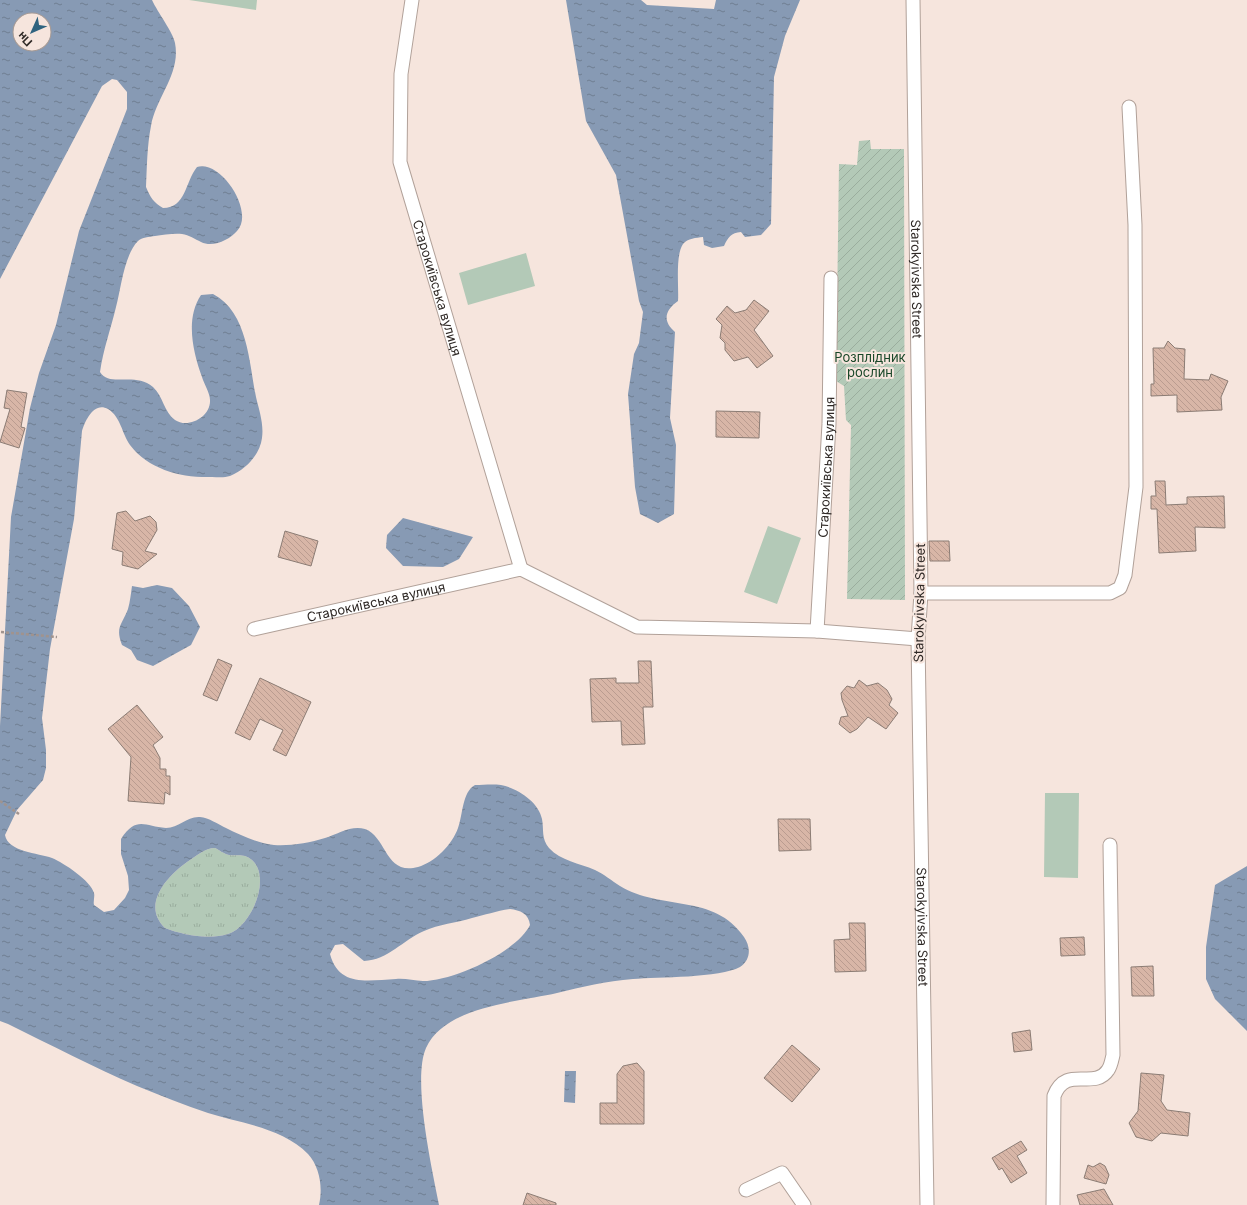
<svg xmlns="http://www.w3.org/2000/svg" width="1247" height="1205" font-family="Inter,sans-serif">
  <style>
    .grass { fill: url(#grass-tufts) }
    .garden { fill: url(#garden-furrows) }
    .pitch { fill: #b3c9b7 }
    .water { fill: url(#water-ripples); fill-rule: evenodd }
    .building { fill: url(#building-back-hatch); stroke: #8b7c74 }
    .lines { fill: none; stroke-linecap: round; stroke-linejoin: round }
    .minor-casing { stroke: #b1a199; stroke-width: 15 }
    .path { stroke: #a0938e; stroke-width: 2.5; stroke-dasharray: 3 2; stroke-linecap: butt }
    .minor { stroke: #fff; stroke-width: 13 }
    .labels { text-anchor: middle; dominant-baseline: central; stroke-width: 4; stroke-linejoin: round; paint-order: stroke }
    .street-label { font-size: 13px; fill: #2f2926; stroke: #f6e5dd }
    .park-label { font-size: 13px; fill: #194728; stroke: #f6e5dd }
  </style>
  <defs>
    <pattern id="grass-tufts" width="24" height="20" patternUnits="userSpaceOnUse"><rect width="24" height="20" fill="#b3c9b7"/><path d="M3 7l-1-3M5 7V3M7 7l1-3M15 17l-1-3M17 17v-4M19 17l1-3" fill="none" stroke="#9aad9d"/></pattern>
    <pattern id="garden-furrows" width="10" height="10" patternUnits="userSpaceOnUse"><rect width="10" height="10" fill="#b3c9b7"/><path d="M-1 1l2-2M0 10L10 0M9 11l2-2" fill="none" stroke="#9aad9d"/></pattern>
    <pattern id="water-ripples" width="26" height="14" patternUnits="userSpaceOnUse"><rect width="26" height="14" fill="#879ab4"/><path d="M2 4q2-2 4 0t4 0M15 11q2-2 4 0t4 0" fill="none" stroke="#6f7e92"/></pattern>
    <pattern id="building-back-hatch" width="6" height="6" patternUnits="userSpaceOnUse"><rect width="6" height="6" fill="#d8b6a7"/><path d="M-1 5l2 2M0 0l6 6M5-1l2 2" fill="none" stroke="#ba9c90"/></pattern>
  </defs>
  <rect width="100%" height="100%" fill="#f6e5dd"/>
  <path class="grass" d="M215,848C219,850 224,854 229,855C238,856 244,853 252,860C272,878 251,927 228,934C209,940 183,935 165,928C140,904 169,874 190,860C198,855 205,848 215,848Z"/>
  <path class="garden" d="M870,140L871,149H904L905,600L847,599L851,425L846,420L844,386L836,381L839,164L857,165L859,141Z"/>
  <path class="pitch" d="M189,0H257L256,10Z
    M526,253L535,286L468,305L459,273Z
    M768,526L801,538L777,604L744,592Z
    M1045,793H1079L1078,878L1044,877Z"/>
  <path class="water" d="M0,0H152C158,13 173,32 175,43C181,74 156,97 151,126C147,146 147,167 146,187C150,197 154,203 163,208C186,208 185,182 197,167C222,160 255,213 237,231C229,240 213,248 201,242C195,239 189,235 182,234C174,233 163,235 155,236C149,237 142,237 138,241C124,255 121,289 116,307C111,328 103,350 100,372C110,388 134,371 153,387C163,396 164,412 175,420C188,429 211,417 210,400C210,393 204,384 202,377C193,352 185,319 201,295L213,294C248,312 249,363 256,397C259,410 264,424 262,438C260,455 245,470 230,476C224,478 217,477 212,477C182,478 149,470 130,445C122,434 121,417 108,409C94,401 85,421 82,431L74,519L50,649L42,718L46,750V768L43,780L17,810L5,835C8,852 38,853 52,858C64,863 91,881 94,893C95,897 93,901 94,905L104,912L114,910L125,898L129,890L128,876L121,854V839C137,815 145,827 166,828C179,828 187,816 200,817C209,818 218,824 226,828C240,835 257,843 274,845C291,846 309,843 325,838C338,834 351,825 365,829C387,837 385,876 418,867C435,862 452,845 458,828C463,815 462,792 475,785C483,785 492,784 501,785C517,788 539,802 542,819C544,829 541,839 549,848C561,861 579,863 595,870C604,874 612,881 620,886C661,911 714,893 744,937C751,947 751,960 740,967C720,978 658,977 633,979C606,981 582,987 557,993C518,1002 445,1006 426,1048C412,1080 432,1169 439,1205H319C323,1188 320,1167 308,1154C283,1128 240,1123 208,1113C184,1105 160,1095 137,1086C93,1067 51,1045 8,1024L0,1021V726L11,517L30,408L39,373L56,325L79,231L127,109V92L117,80L112,79L102,86L0,279ZM20,20H44V44H20ZM215,848C219,850 224,854 229,855C238,856 244,853 252,860C272,878 251,927 228,934C209,940 183,935 165,928C140,904 169,874 190,860C198,855 205,848 215,848ZM510,909C520,910 529,914 530,925C517,952 453,981 423,981C414,981 405,978 396,979C369,980 339,988 330,954L335,945L343,944L364,961C388,960 403,940 424,931C439,924 456,923 472,918C485,915 496,911 510,909Z
    M566,0H641L647,5L714,9L716,0H800L785,36L774,77L771,224L761,235L745,237L741,232C731,233 728,237 724,246L712,248L704,245L703,237C696,238 688,238 683,244C675,256 679,287 678,301C665,310 662,321 675,332L670,418L676,445L674,514L658,523L640,514L635,487L628,394L634,354L639,343L643,312L639,301L616,175L586,121Z
    M403,518L473,537L459,559L443,567L403,566L386,548L387,535Z
    M157,585L172,588L189,606L200,627L191,645L153,666L137,660L131,650L122,645C115,627 122,625 128,609C130,602 131,593 132,586L143,588Z
    M1247,866V1031L1215,999L1206,979V947L1215,885Z
    M565,1071H576L575,1103L564,1102Z"/>
  <path class="building" d="M754,300L769,311L754,330L773,356L757,368L748,357L734,361L725,350V343L720,338L722,325L716,319L727,306L735,313L746,310Z
    M1168,341L1175,348L1185,349L1184,379L1209,380L1211,374L1228,381L1221,397L1222,410L1177,412V395L1151,396V384H1154L1153,348H1164Z
    M7,390L27,393L21,427L25,428L19,448L0,442L10,409L4,408Z
    M716,411L760,412L759,438L716,437Z
    M1155,481H1165L1166,505L1187,504V497L1224,496L1225,528L1195,527L1196,551L1159,553L1157,509H1151V496H1156Z
    M126,511L135,521L150,516L156,522L157,530L145,551L157,554L138,569L122,565L123,552L112,549L117,513Z
    M285,531L318,541L311,566L278,557Z
    M929,541H949L950,561H930Z
    M218,659L232,665L217,701L203,695Z
    M638,661H651L653,707H643L645,744L622,745L621,721L592,722L590,679L616,678V683H639Z
    M260,678L311,702L286,756L273,750L283,730L260,719L250,740L235,733Z
    M859,680L867,686L878,683L887,690L892,699L889,705L898,713L886,729L868,717L857,729L850,733L839,724L841,717L848,716L842,700L841,693L847,686L854,688Z
    M137,705L163,737L153,745L160,758V769H166V776H170V795L165,792L164,804L128,801L131,757L108,729Z
    M778,819H810L811,850L779,851Z
    M849,923H865L866,971L835,972L834,940L850,939Z
    M1084,937L1085,955L1061,956L1060,938Z
    M1153,966L1154,996H1132L1131,967Z
    M1030,1030L1032,1050L1014,1052L1012,1033Z
    M792,1045L820,1069L792,1102L764,1078Z
    M637,1063L644,1071V1124H600V1103H617V1074L623,1066Z
    M1141,1073L1164,1075L1161,1101L1167,1110L1190,1113L1188,1136L1161,1133L1152,1141L1136,1137L1129,1123L1138,1111Z
    M1021,1141L1027,1150L1017,1156L1027,1173L1011,1183L1002,1168L999,1170L992,1158Z
    M1100,1163L1105,1166L1109,1175L1106,1184L1084,1178L1088,1165L1093,1167Z
    M1104,1189L1113,1205H1080L1077,1195Z
    M527,1193L556,1203V1205H523Z"/>
  <g class="lines">
    <g class="minor-casing">
      <g id="minor">
        <path id="s1" d="M412,0L401,74L400,162L521,569"/>
        <path id="s2" d="M913,0L921,593L918,639L927,1205"/>
        <path d="M921,593H1110L1120,588L1125,575L1136,487L1135,225L1129,107"/>
        <path id="s3" d="M254,629L521,569L637,627L817,631L918,639"/>
        <path id="s4" d="M817,631L829,424L831,278"/>
        <path d="M746,1190L782,1173L804,1205"/>
        <path d="M1053,1205L1054,1096C1066,1064 1094,1091 1108,1070C1111,1066 1112,1059 1113,1055L1110,845"/>
      </g>
    </g>
    <path class="path" d="M1,632L57,637
      M0,801L19,814"/>
    <use href="#minor" class="minor"/>
  </g>
  <g class="labels">
    <g class="street-label">
      <text stroke="none"><textPath href="#s2" startOffset="279">Starokyivska Street</textPath></text>
      <text stroke="none"><textPath href="#s1" startOffset="294">Старокиївська вулиця</textPath></text>
      <text stroke="none"><textPath href="#s4" startOffset="164">Старокиївська вулиця</textPath></text>
      <text stroke="none"><textPath href="#s3" startOffset="125">Старокиївська вулиця</textPath></text>
      <text transform="translate(919 603) rotate(-89)">Starokyivska Street</text>
      <text stroke="none"><textPath href="#s2" startOffset="927">Starokyivska Street</textPath></text>
    </g>
    <g class="park-label">
      <text x="870" y="357">Розплідник<tspan x="870" dy="15">рослин</tspan></text>
    </g>
  </g>
  <g transform="translate(32 32) rotate(225)"><circle r="19" fill="#f6e5dd" stroke="#a69a94"/>
  <path d="M0-3L7 15L0 10L-7 15Z" fill="#2f637f"/>
  <text y="-6" font-size="11" font-weight="bold" text-anchor="middle" fill="#2f2926">Пн</text>
  </g>
</svg>
